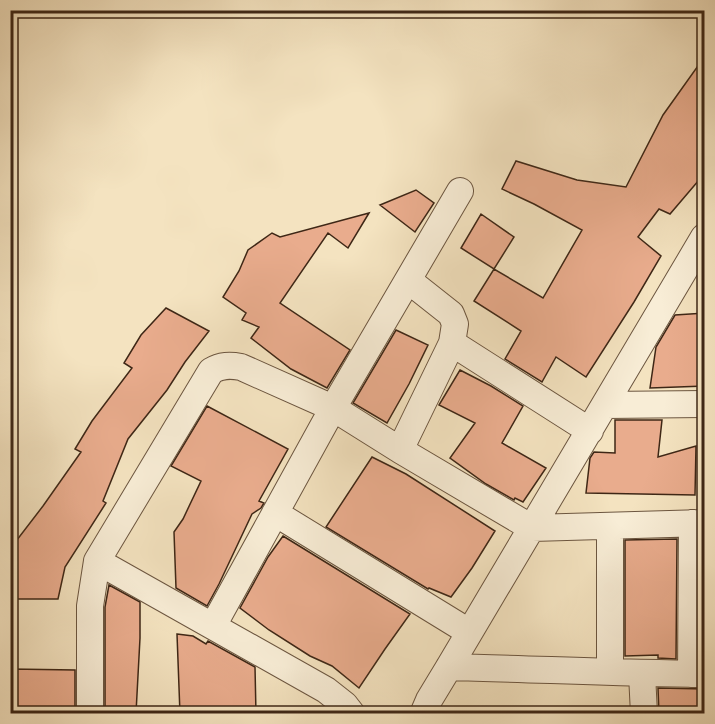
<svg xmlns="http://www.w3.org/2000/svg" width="715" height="724" font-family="'Sorts Mill Goudy',serif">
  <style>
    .building { fill: #e9ac8d; stroke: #3e2716; stroke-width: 1.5 }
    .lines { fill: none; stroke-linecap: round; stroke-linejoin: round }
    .street-casing { stroke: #6c5640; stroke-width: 28 }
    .street { stroke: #f8edd6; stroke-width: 26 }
  </style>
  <rect width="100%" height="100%" fill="#f4e3c0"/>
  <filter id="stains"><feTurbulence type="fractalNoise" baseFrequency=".00333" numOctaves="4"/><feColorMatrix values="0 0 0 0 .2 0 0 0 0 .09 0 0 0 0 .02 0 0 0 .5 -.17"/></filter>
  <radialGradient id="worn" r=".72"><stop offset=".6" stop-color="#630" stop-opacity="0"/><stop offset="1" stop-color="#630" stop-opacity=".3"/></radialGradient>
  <path class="building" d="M705,56V173L670,214L659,209L638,237L661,256L634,302L586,377L556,357L542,382L505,359L521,331L474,301L494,269L543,298L582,230L534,204L502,189L516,161L577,180L626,187L663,115Z
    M416,190L434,203L415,232L380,205Z
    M369,213L348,248L328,233L280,303L350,350L327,388L291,369L251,338L259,327L242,320L246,313L223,297L239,271L248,250L272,233L280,237Z
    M481,214L514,237L494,269L461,248Z
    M166,308L209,331L185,362L167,390L128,439L103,501L106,503L65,567L58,599H10V549L43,506L81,452L75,449L92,421L132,368L124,363L141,335Z
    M705,313V386L650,388L656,347L675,315Z
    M396,330L428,345L409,384L387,423L353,403Z
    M460,370L491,386L523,406L502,443L546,468L523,502L515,498L514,500L486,484L450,458L475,423L439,405Z
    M207,406L288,449L259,501L264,503L261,508L252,514L219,584L207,606L176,588L174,532L183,519L201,481L171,466Z
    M615,420H662L658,457L696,446L695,495L586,493L590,458L594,452L615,453Z
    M372,457L406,474L495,531L472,568L451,597L429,588L428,589L326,527Z
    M283,536L410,614L385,649L359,688L332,666L310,656L269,630L240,608L268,557Z
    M677,539L676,659L658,658V655L625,656V540Z
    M109,585L140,602V638L136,713H105V607Z
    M177,634L193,636L206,644L208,641L255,667L256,714H180Z
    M10,669L75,670V712H71V714H10Z
    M658,688L705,689V714H659Z"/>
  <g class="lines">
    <g class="street-casing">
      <path id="street" d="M452,343L590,431
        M605,405L704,404
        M400,450L452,343L455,324L451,314L408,280
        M275,513L469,632
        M610,526V671
        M97,561L326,690L345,705L352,714
        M213,626L333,408L460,191
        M449,667C534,669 619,673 704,674
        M642,674L644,714
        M691,674L692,523
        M90,714V606L97,561L211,371C221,365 230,365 241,367L333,408L400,450L532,528L704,523
        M423,714L429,700L449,667L704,237"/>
    </g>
    <use href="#street" class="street"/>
  </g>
  <rect width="715" height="724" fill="none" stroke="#f4e3c0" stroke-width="36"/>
  <rect x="12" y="12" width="691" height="700" fill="none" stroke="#3e2716" stroke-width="3"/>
  <rect x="18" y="18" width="679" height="688" fill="none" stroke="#3e2716" stroke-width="1.5"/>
  <rect width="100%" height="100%" filter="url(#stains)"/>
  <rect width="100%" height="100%" fill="url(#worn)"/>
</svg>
